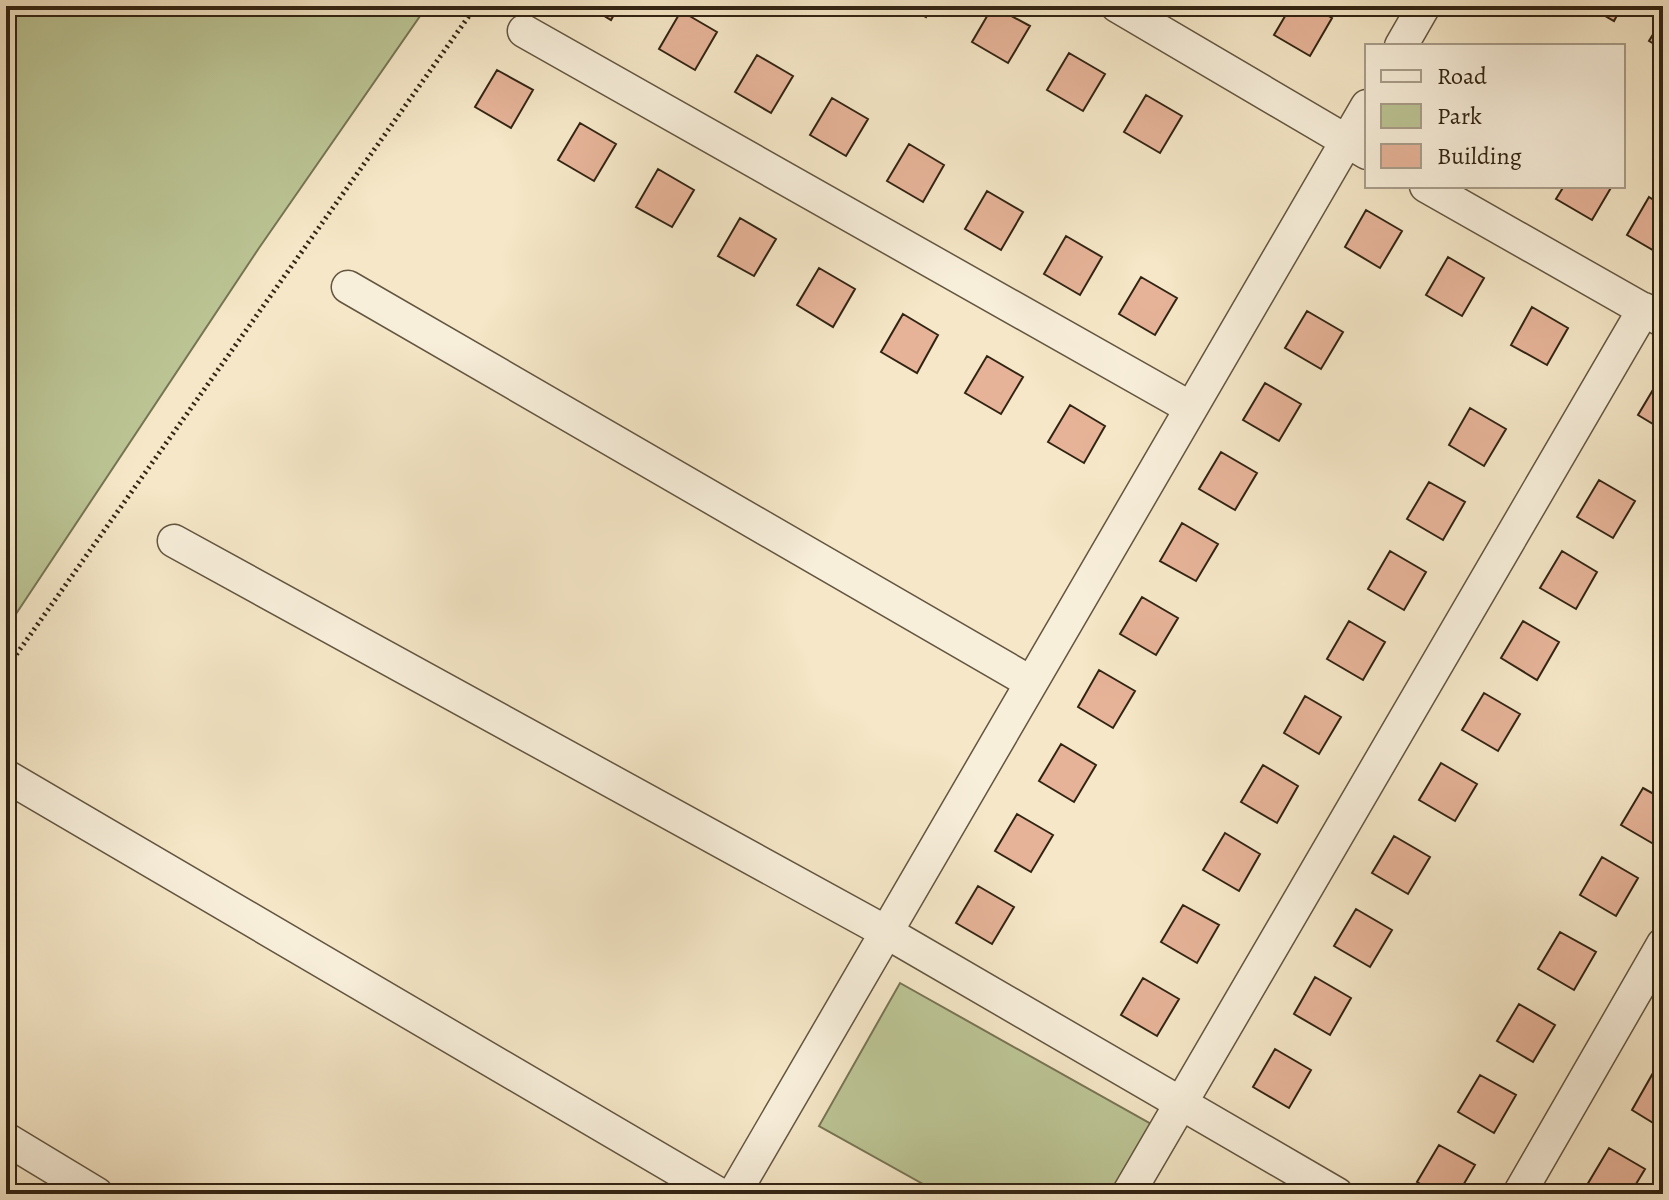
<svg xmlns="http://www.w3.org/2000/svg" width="1669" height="1200" font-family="Alegreya,serif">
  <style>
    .green { fill: #bcc595; stroke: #777454; stroke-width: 2 }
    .building { fill: #e6b398; stroke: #322413; stroke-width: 2 }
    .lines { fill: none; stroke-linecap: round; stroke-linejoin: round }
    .minor-casing { stroke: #635540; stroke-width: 35 }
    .path { stroke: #322413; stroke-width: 5; stroke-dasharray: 2 4; stroke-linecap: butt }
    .minor { stroke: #f8efdb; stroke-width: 32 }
  </style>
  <rect width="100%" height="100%" fill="#f5e7c7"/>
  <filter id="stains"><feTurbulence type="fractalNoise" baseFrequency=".0025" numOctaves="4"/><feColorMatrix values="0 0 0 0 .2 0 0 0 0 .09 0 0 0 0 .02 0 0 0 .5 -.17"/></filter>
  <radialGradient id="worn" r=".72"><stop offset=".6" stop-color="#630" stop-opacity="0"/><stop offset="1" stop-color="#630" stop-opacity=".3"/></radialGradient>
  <path class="green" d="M6,6H427L259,248L6,629Z
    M900,983L1151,1124L1111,1194H941L819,1126Z"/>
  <path class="building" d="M588,6H619L611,20Z
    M907,6H932L926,17Z
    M993,6L1030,26L1008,63L972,42Z
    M1291,6H1311L1332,18L1310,56L1274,35Z
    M1588,6H1622L1614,21Z
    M681,11L717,32L695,70L659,49Z
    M1663,18V49L1649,41Z
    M1069,53L1105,74L1083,111L1047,90Z
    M757,55L793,76L771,113L735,92Z
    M497,70L533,90L511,128L475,107Z
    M1146,95L1182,116L1160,153L1124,132Z
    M832,98L868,119L846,156L810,135Z
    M580,123L616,144L594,181L558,160Z
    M909,144L944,165L923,202L887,181Z
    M658,169L694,190L672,227L636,207Z
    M1564,186H1612L1592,220L1556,199Z
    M987,191L1023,212L1001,250L965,229Z
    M1649,197L1663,206V256L1627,235Z
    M1366,210L1402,231L1380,268L1345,247Z
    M740,218L776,239L754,276L718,256Z
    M1066,236L1102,257L1080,295L1044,274Z
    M1448,257L1484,278L1462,316L1426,295Z
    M819,268L855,289L833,327L797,305Z
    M1141,277L1177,298L1155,335L1119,314Z
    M1532,307L1568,328L1547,365L1511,345Z
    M1307,311L1343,332L1321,369L1285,348Z
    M903,314L938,335L917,373L881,352Z
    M987,356L1023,377L1001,414L965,393Z
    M1660,378L1663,379V430L1638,415Z
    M1265,383L1301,404L1279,441L1243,420Z
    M1070,405L1105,426L1084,463L1048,442Z
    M1470,408L1506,429L1484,466L1449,445Z
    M1221,452L1257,473L1235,510L1199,489Z
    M1599,480L1635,501L1613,538L1577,517Z
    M1429,482L1465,502L1443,540L1407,519Z
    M1182,523L1218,544L1196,581L1160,561Z
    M1390,551L1426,572L1404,610L1368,589Z
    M1562,551L1597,572L1576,609L1540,588Z
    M1142,597L1178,618L1156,655L1120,634Z
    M1349,621L1385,642L1363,680L1327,659Z
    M1523,621L1559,642L1537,680L1501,658Z
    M1099,670L1135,691L1113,728L1078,707Z
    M1484,693L1520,714L1498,751L1462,730Z
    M1305,696L1341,717L1319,754L1284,733Z
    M1061,744L1096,765L1074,802L1039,781Z
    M1441,763L1477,784L1455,821L1419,800Z
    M1263,765L1298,786L1277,823L1241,802Z
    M1643,788L1663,799V836L1657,846L1621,825Z
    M1017,814L1053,835L1031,872L995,851Z
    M1225,833L1260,854L1239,891L1203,870Z
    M1394,836L1430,857L1408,894L1372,873Z
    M1602,857L1638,878L1616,916L1580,895Z
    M978,886L1014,907L992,944L956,923Z
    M1183,905L1219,925L1197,963L1161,942Z
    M1356,909L1392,930L1370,967L1334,946Z
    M1560,932L1596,952L1574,990L1538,969Z
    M1315,977L1351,998L1330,1035L1294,1014Z
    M1143,978L1179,999L1157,1036L1121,1015Z
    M1519,1004L1555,1025L1533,1062L1497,1041Z
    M1275,1049L1311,1070L1289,1108L1253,1087Z
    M1653,1073L1663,1079V1129L1632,1110Z
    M1480,1075L1516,1095L1494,1133L1458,1112Z
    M1439,1145L1475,1165L1458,1194H1438L1417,1182Z
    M1609,1148L1645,1169L1630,1194H1602L1587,1185Z"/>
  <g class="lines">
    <g class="minor-casing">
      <path id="minor" d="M1117,6L1367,153
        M524,31L1189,407
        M1401,46L1424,6
        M1426,186L1660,319
        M348,287L1030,682
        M174,541L886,932L1337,1194
        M6,776L719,1194
        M6,1139L97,1194
        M734,1194L1367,106
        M1128,1194L1644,309
        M1519,1194L1663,944"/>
    </g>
    <path class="path" d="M6,669L476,6"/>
    <use href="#minor" class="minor"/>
  </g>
  <rect width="1669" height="1200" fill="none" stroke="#f5e7c7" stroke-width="32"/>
  <rect x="8" y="8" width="1653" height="1184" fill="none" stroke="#322413" stroke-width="4"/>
  <rect x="16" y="16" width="1637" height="1168" fill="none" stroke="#322413" stroke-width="2"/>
  <rect x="1365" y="44" width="260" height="144" fill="#f8efdb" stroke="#a99e8b" stroke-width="2"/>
  <rect x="1381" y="70" width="40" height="12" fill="#f8efdb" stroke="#a99e8b" stroke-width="2"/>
  <text x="1437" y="84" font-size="24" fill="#322413">Road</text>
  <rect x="1381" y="104" width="40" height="24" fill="#bcc595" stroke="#a99e8b" stroke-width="2"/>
  <text x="1437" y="124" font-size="24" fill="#322413">Park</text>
  <rect x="1381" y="144" width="40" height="24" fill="#e6b398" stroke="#a99e8b" stroke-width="2"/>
  <text x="1437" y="164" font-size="24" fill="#322413">Building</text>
  <rect width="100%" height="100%" filter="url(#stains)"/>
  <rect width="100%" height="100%" fill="url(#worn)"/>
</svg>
